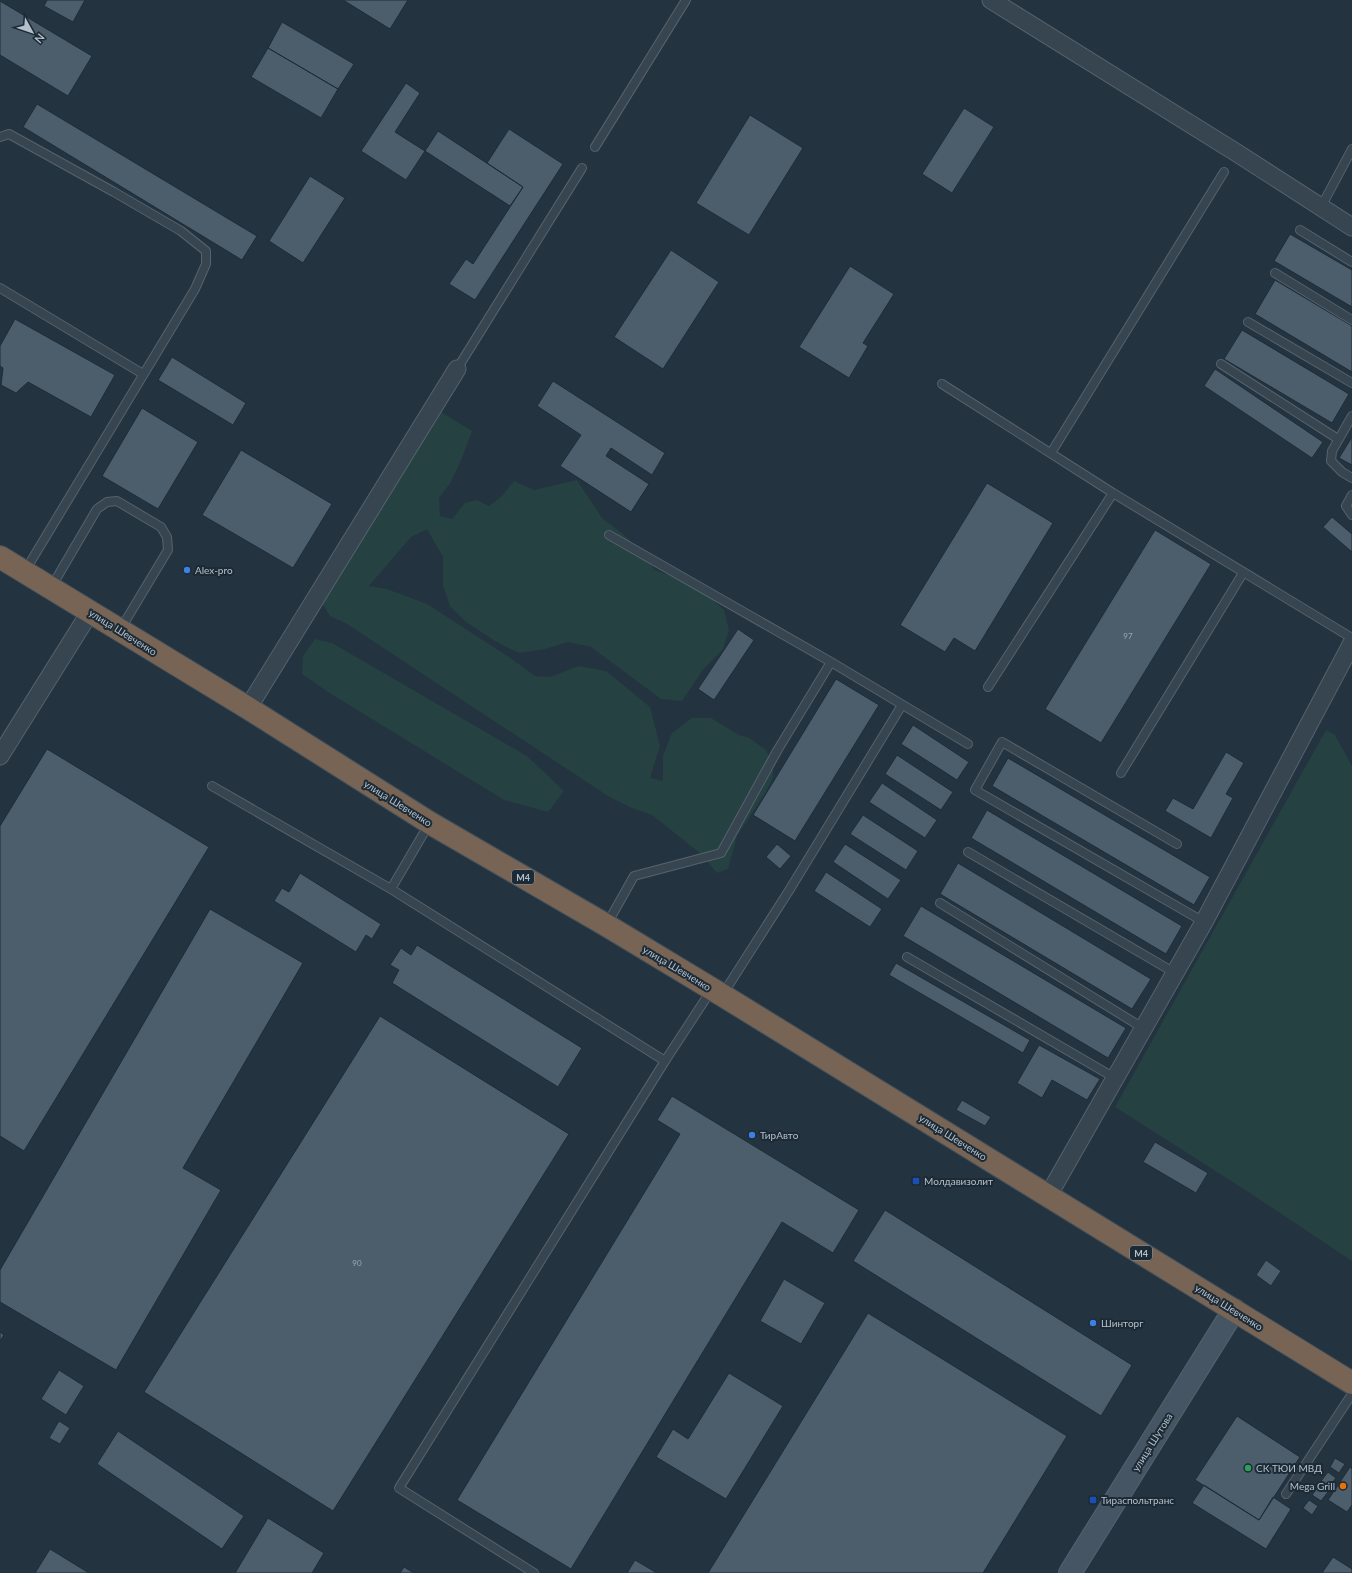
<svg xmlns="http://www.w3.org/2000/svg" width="1352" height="1573" font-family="Lato,sans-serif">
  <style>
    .green { fill: #254141 }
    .building { fill: #4c5d6c; stroke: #1e2c37 }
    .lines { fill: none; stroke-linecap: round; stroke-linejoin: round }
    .lane-casing { stroke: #55636e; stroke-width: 10 }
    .street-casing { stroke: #55636e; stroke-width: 19 }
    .secondary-casing { stroke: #55636e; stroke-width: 24 }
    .highway-casing { stroke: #42505b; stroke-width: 24 }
    .lane { stroke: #374550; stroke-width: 8 }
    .street { stroke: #374550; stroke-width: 17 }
    .secondary { stroke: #455563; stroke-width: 22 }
    .highway { stroke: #776454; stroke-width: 22 }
    .shop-dot { fill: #3f7fe0; stroke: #1c2a35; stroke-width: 1.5 }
    .transit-dot { fill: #1a4fb4; stroke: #1c2a35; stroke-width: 1.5 }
    .leisure-dot { fill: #2e9e5b; stroke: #1c2a35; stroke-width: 1.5 }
    .food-dot { fill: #e8710a; stroke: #1c2a35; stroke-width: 1.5 }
    .labels { text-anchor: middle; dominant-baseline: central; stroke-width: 4; stroke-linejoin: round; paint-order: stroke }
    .number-label { font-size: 8px; fill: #9aa7b3 }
    .shield { fill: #1c2a35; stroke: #86939e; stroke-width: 1 }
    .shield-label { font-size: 9px; font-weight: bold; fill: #b4c0cb }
    .poi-label { font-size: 10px; fill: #b4c0cb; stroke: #1c2a35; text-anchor: start }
    .street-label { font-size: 10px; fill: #b4c0cb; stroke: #1c2a35 }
  </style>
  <rect width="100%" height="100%" fill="#233440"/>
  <path class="green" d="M441,412L472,431L462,458L451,482L439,498L440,516L452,519L465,503L477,500L489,506L501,497L514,481L534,490L577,480L602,518L623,534L641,551L655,570L689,583L709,596L724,610L729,630L723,649L702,671L682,701L661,699L591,647L568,642L545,649L519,653L495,641L466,622L450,606L443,585V557L427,529L411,537L369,586L387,589L427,604L509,657L535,676L550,677L579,666L606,671L650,707L660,746L650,778L663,781V756L672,733L692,718H711L739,735L749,738L766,750L773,766V777L766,792L737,836L728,869L717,873L701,854L652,815L632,808L608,796L347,624L330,616L323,605L325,595L426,428Z
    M315,639L332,643L527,756L564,791L548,812L504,800L328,692L302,674L303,656Z
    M1326,730L1335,735L1352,766V1261L1253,1195L1115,1107Z"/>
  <path class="building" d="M47,0H85L73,22L44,6Z
    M343,0H408L390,29Z
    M0,1L92,56L68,96L0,55Z
    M282,22L354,64L338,89L268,48Z
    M268,48L338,89L321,118L251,77Z
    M406,83L420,93L395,132L425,151L406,180L361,151Z
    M37,104L257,236L242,260L23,127Z
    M964,108L994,127L952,193L922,174Z
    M750,115L803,148L749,235L696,203Z
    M509,129L563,164L475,300L449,284L466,259L473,264L523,187L487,163Z
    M438,131L523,187L510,206L425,151Z
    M310,176L345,198L303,263L269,241Z
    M1290,234L1352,270V307L1274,261Z
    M671,250L719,282L663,369L614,337Z
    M850,266L894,294L863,343L868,346L849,378L799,347Z
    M1275,280L1352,326V372L1255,314Z
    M15,319L115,375L91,417L28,382L16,393L1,385L3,368L0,366V346Z
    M1242,330L1349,394L1332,423L1224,359Z
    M172,357L246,403L233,425L158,380Z
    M1215,369L1323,442L1312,458L1204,386Z
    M553,381L665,453L652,475L611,448L606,456L649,484L631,512L560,466L581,435L537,406Z
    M142,408L198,442L158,509L102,476Z
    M1352,437V465L1339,458Z
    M241,450L332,504L293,568L202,515Z
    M987,483L1053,523L975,651L954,638L945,652L900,625Z
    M1332,517L1352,534V552L1323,527Z
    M1155,530L1211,564L1101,743L1045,709Z
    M738,629L754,640L714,700L698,689Z
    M836,679L879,705L795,841L753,815Z
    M913,725L969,762L957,780L901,744Z
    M47,749L209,847L24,1151L0,1136V826Z
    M1226,752L1244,763L1226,794L1233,798L1211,838L1165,811L1173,798L1193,809Z
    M897,755L953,792L941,810L885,774Z
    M1008,758L1210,877L1194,905L992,786Z
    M882,783L937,820L925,838L869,802Z
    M987,810L1182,926L1166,954L971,838Z
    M863,815L918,851L906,870L850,834Z
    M777,844L791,856L780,869L766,857Z
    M845,844L901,880L888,899L833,862Z
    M958,863L1151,979L1132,1009L940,894Z
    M826,872L882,909L870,927L814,891Z
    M300,873L381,924L372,939L366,935L356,952L274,901L282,888L289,892Z
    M921,906L1126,1028L1108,1058L903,936Z
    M210,909L303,963L183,1168L221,1190L116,1370L0,1302V1270Z
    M417,945L582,1048L558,1087L392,983L399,970L390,965L401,948L411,955Z
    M896,963L1030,1040L1023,1053L889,975Z
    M380,1016L569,1134L333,1511L144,1392Z
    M1039,1045L1100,1079L1087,1100L1052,1080L1042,1098L1017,1083Z
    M672,1096L859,1210L833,1253L782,1222L571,1569L457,1500L680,1134L657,1120Z
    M962,1100L991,1117L985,1126L956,1110Z
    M1155,1142L1208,1173L1196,1193L1143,1162Z
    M885,1210L1132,1365L1101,1416L853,1261Z
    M1266,1260L1281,1271L1271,1286L1256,1275Z
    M784,1279L825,1303L801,1344L760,1321Z
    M868,1313L1067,1436L983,1573H708Z
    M0,1332L4,1335L0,1341Z
    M59,1370L84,1386L66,1415L41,1399Z
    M729,1373L783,1406L726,1499L656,1457L673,1429L688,1439Z
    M1237,1416L1300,1457L1259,1520L1195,1480Z
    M59,1421L70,1428L60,1444L49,1438Z
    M118,1431L244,1516L222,1549L97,1464Z
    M1335,1458L1345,1464L1339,1473L1330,1467Z
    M1350,1467L1352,1469V1505L1347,1512L1328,1500Z
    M1328,1472L1336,1478L1329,1487L1321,1481Z
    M1204,1485L1259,1520L1273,1497L1291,1509L1266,1549L1192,1503Z
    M1319,1485L1328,1492L1321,1501L1312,1495Z
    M1309,1500L1318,1506L1312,1515L1303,1508Z
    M268,1518L324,1553L312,1573H235Z
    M50,1549L89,1573H35Z
    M1333,1557L1352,1569V1573H1322Z
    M635,1560L657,1573H627Z
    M404,1567L414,1573H400Z"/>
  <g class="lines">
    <g class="lane-casing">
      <path id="lane" d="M0,137L9,134L114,192L181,231L206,251V264L195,289L25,571
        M595,147L686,0
        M1321,207L1352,149
        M1300,230L1352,262
        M1275,273L1352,320
        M0,288L143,374
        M1248,322L1352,383
        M1221,364L1338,439
        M457,369L582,168
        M942,384L1113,493L1352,638
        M1352,416L1332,451L1331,461L1342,472L1352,478
        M1051,453L1224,172
        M1352,495L1346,506L1352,515
        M609,535L831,662L968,744
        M52,586L97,509L107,502L117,501L161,527L167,537L168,550L120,630
        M988,687L1113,493
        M1121,773L1243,573
        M212,786L391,889L665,1061L712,989
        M1177,844L1002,742L975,790L1204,922
        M968,852L1175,973
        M391,889L429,824
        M940,903L1143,1028
        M607,924L634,876L721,853L777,751L831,662
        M907,957L1115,1078
        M723,994L790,889L902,705
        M1286,1494L1352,1394
        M534,1573L399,1488L665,1061"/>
    </g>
    <g class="street-casing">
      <path id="street" d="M991,0L1237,153L1352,227
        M248,708L457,369
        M0,756L90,612
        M1048,1196L1204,922L1352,643"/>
    </g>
    <g class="secondary-casing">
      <path id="secondary" d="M1070,1573L1234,1310"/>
    </g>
    <g class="highway-casing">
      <path id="highway" d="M0,557L248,708L430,823L606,925L722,995L1352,1383"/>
    </g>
    <use href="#lane" class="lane"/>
    <use href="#street" class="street"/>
    <use href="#secondary" class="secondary"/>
    <use href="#highway" class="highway"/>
  </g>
  <g class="shop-dot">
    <circle cx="187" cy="570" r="4"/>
    <circle cx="752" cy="1135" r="4"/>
    <circle cx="1093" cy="1323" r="4"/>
  </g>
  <g class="transit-dot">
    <rect x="912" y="1177" width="8" height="8" rx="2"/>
    <rect x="1089" y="1496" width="8" height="8" rx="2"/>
  </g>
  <circle class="leisure-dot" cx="1248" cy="1468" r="4"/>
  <circle class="food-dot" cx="1343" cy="1486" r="4"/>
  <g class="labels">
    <g class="number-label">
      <text x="1128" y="636">97</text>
      <text x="357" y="1263">90</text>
    </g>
    <g class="shield">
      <rect x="512" y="870" width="22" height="14" rx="3"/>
      <rect x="1130" y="1246" width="22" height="14" rx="3"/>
    </g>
    <g class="shield-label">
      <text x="523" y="877">M4</text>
      <text x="1141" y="1253">M4</text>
    </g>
    <g class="poi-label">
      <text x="195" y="570">Alex-pro</text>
      <text x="760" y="1135">ТирАвто</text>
      <text x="924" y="1181">Молдавизолит</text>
      <text x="1101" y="1323">Шинторг</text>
      <text x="1256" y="1468">СК ТЮИ МВД</text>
      <text x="1335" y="1486" text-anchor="end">Mega Grill</text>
      <text x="1101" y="1500">Тираспольтранс</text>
    </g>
    <g class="street-label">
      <text transform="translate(123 632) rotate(32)">улица Шевченко</text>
      <text transform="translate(398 803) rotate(32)">улица Шевченко</text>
      <text transform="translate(677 968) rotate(31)">улица Шевченко</text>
      <text transform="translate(953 1137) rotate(32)">улица Шевченко</text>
      <text transform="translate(1229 1307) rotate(32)">улица Шевченко</text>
      <text transform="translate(1152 1442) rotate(-58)">улица Шутова</text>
    </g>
  </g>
  <g transform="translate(32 32) rotate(130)" stroke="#1c2a35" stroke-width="3" paint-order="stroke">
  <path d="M0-3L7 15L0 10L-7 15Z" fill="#b4c0cb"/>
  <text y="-6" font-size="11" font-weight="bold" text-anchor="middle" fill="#b4c0cb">N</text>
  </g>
</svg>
